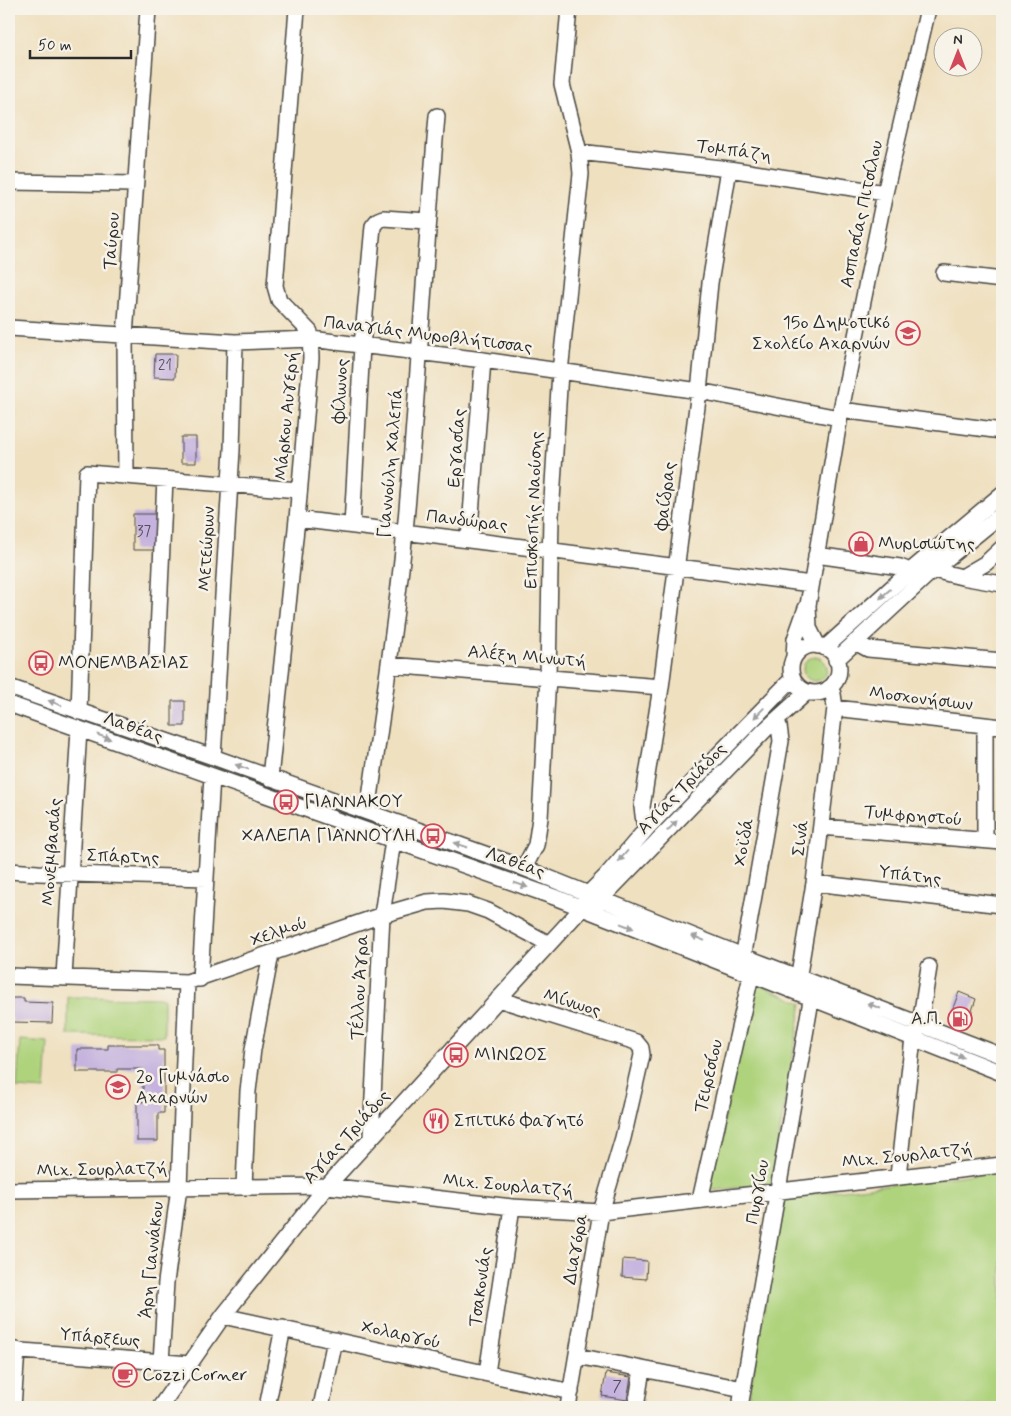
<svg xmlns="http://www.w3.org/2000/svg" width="1011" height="1416" font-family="Mynerve,sans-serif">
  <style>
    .green { fill: #afd37d; stroke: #6d7f54 }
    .building { fill: #c5b2de }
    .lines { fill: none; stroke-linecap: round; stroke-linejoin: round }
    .minor-casing { stroke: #484641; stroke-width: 18 }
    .minor { stroke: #fff; stroke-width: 15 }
    .oneway { fill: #a0a0a0 }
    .labels { text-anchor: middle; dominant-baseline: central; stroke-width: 5; stroke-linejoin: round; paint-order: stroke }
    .number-label { font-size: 15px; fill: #524d58 }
    .street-label { font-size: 18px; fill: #2b2b2b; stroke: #f7f3e8 }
    .poi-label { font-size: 18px; fill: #2b2b2b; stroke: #f7f3e8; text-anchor: start }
  </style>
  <rect width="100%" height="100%" fill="#f7f3e8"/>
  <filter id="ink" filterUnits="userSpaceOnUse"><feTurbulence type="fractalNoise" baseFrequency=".02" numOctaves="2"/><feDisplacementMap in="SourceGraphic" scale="10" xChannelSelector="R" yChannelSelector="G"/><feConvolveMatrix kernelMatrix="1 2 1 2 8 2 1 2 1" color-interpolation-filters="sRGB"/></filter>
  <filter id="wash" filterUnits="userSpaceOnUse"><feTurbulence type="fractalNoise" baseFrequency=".0096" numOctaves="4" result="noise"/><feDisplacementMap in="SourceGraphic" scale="20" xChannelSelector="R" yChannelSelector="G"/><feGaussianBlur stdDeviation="1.12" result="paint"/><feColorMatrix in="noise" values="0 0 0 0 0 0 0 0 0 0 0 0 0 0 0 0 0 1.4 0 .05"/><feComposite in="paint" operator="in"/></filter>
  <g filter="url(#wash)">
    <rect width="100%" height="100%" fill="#efe0c0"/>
    <path class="green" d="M803 669a12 12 0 1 1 24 0a12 12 0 1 1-24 0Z
      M755,983L802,1003L771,1184L708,1191Z
      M68,997L164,998V1036L68,1035Z
      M20,1040L48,1042L45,1090L17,1088Z
      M1002,1171V1407H747L784,1197Z"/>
    <g id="blocks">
      <path class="building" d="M155,354H176L175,378L154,377Z
        M181,437H196V463H181Z
        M133,514H156L155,550H133Z
        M172,701H185V726H172Z
        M959,992L976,999L966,1028L948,1021Z
        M9,998H24V1002L53,1003L52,1023L12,1022V1018H9Z
        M108,1045H158V1050H164V1113H158V1141H137V1102H143V1069H117V1072H77V1049H108Z
        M623,1259L647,1261L646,1279L622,1277Z
        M606,1373L631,1377L627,1400L602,1396Z"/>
    </g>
  </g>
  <g filter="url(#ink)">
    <use href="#blocks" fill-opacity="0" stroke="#484641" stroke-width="1"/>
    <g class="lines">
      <g class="minor-casing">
        <path id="minor" d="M579,152L729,169L885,193
          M9,182L135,184
          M944,273L1002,280
          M9,328L235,342L311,339L483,360L699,391L839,418
          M841,410L1002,431
          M126,476L125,336L148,9
          M297,519L469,540L811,584
          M352,526L362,346L373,226L378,220L383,218L428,221
          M469,540L483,360
          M816,555L900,567L905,569L914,578
          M933,570L962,577L1002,584
          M962,577L986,563L1002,548
          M855,642L868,649L1002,661
          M791 669a24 24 0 1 1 48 0a24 24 0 1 1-48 0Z
          M818,646L809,628L808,605L841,410L885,193L928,9
          M825,648L909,572L1002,494
          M157,655L165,479
          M794,657L795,639L806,608
          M836,660L933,570L1002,514
          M389,665L661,687
          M9,687L213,757L524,868L743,956L1002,1056
          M9,704L557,898L1002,1073
          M835,708L1002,727
          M79,712L87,473L299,490
          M213,757L232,450L235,342
          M270,778L297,519L311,358L310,332L279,300L275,286L297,9
          M368,812C381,718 396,625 405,531C418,393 425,254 437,116
          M648,827L644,822L642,807L661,687L699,391L710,283L729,169
          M821,827L1002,842
          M985,840V725
          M524,868L536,845L540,818L548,677L551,516L560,372L581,174L579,152L562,84L569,9
          M9,871L38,873L206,878
          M814,883L1002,905
          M595,902L601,899L765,730L807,692
          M742,964L781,741L779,726L776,720
          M9,976L187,982L382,915L427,902L444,901L468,904L488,911L549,944
          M64,977L79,729
          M200,979L212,776
          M797,986L814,883L835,708L833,694L829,688
          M498,999L636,1042L641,1048L642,1055L623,1138L601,1212L568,1407
          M371,1137L382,915L393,840
          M898,1176L913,1038L920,1024L929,967
          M244,1187L248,1091L253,1049L271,954
          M9,1190L327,1186L512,1207L601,1212L1002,1165
          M700,1200L753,967
          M223,1316L571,1392
          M9,1350L189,1364
          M577,1356L743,1389
          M161,1362L166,1282L179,1188L187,982
          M487,1373L512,1207
          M13,1407L17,1350
          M160,1407L223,1316L327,1186L582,908L588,894L606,876L648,827L793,678
          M267,1407L283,1328
          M321,1407L335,1340
          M636,1407L642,1369
          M740,1407L813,989"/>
      </g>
      <use href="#minor" class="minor"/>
    </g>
    <defs><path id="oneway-solid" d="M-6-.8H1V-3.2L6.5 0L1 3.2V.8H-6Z" transform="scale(1.25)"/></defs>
    <g class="oneway">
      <use href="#oneway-solid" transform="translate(885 594) rotate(138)"/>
      <use href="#oneway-solid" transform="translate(55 703) rotate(-160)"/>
      <use href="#oneway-solid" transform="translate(759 713) rotate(134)"/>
      <use href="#oneway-solid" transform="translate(104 737) rotate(19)"/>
      <use href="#oneway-solid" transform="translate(242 767) rotate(-160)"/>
      <use href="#oneway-solid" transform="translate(672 826) rotate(-46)"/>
      <use href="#oneway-solid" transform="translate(461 845) rotate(-161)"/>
      <use href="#oneway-solid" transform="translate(623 856) rotate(131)"/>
      <use href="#oneway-solid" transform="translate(521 885) rotate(19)"/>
      <use href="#oneway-solid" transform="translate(627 926) rotate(21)"/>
      <use href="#oneway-solid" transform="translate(698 938) rotate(-158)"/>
      <use href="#oneway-solid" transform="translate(874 1006) rotate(-159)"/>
      <use href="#oneway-solid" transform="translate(957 1055) rotate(21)"/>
    </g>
  </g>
  <defs>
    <g id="school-ring" transform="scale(1.25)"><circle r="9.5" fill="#f7f3e8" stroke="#d1495b" stroke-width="1.5"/><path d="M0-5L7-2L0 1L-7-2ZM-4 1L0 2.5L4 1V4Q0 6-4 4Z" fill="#d1495b"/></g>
    <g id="shop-ring" transform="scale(1.25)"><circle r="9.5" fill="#f7f3e8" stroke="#d1495b" stroke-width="1.5"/><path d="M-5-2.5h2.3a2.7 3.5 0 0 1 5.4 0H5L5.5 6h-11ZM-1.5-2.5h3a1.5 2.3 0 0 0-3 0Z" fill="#d1495b"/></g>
    <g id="bus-ring" transform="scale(1.25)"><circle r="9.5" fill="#f7f3e8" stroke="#d1495b" stroke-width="1.5"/><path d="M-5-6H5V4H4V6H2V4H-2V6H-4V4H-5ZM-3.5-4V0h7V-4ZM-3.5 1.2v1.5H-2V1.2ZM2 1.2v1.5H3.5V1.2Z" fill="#d1495b"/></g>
    <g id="fuel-ring" transform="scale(1.25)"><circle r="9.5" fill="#f7f3e8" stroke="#d1495b" stroke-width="1.5"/><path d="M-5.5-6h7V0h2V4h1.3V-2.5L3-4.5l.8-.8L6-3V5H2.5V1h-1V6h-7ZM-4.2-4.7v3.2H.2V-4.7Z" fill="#d1495b"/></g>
    <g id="restaurant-ring" transform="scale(1.25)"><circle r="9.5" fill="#f7f3e8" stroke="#d1495b" stroke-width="1.5"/><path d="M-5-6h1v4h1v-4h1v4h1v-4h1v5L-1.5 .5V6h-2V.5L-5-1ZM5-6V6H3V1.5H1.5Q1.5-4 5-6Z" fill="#d1495b"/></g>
    <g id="cafe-ring" transform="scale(1.25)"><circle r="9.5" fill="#f7f3e8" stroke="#d1495b" stroke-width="1.5"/><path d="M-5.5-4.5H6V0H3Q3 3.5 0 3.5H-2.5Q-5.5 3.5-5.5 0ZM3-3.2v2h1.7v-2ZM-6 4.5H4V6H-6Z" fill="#d1495b"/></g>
  </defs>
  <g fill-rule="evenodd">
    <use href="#school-ring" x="908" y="333"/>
    <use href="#shop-ring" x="861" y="544"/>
    <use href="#bus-ring" x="41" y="663"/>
    <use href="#bus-ring" x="286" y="802"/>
    <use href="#bus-ring" x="433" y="836"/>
    <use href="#fuel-ring" x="960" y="1019"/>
    <use href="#bus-ring" x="456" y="1055"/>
    <use href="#school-ring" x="118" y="1087"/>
    <use href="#restaurant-ring" x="436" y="1121"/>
    <use href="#cafe-ring" x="125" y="1375"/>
  </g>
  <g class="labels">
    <g class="number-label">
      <text x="165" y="366">21</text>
      <text x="144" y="532">37</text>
      <text x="617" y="1387">7</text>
    </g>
    <g class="street-label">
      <text transform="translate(734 151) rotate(8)">Τομπάζη</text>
      <text transform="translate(862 214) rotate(-78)">Ασπασίας Πιτσίλου</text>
      <text transform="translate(112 241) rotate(-86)">Ταύρου</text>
      <text transform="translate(428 335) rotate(7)">Παναγιάς Μυροβλήτισσας</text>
      <text transform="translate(341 391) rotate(-87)">Φίλωνος</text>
      <text transform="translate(287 416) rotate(-85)">Μάρκου Αυγερή</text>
      <text transform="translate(457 448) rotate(-86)">Εργασίας</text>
      <text transform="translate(391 463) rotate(-85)">Γιαννούλη Χαλεπά</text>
      <text transform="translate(666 496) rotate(-83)">Φαίδρας</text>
      <text transform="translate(534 510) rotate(-88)">Επισκοπής Ναούσης</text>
      <text transform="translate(467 521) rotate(7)">Πανδώρας</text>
      <text transform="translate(207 549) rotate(-87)">Μετεώρων</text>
      <text transform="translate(527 657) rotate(5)">Αλέξη Μινωτή</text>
      <text transform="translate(921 699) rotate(7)">Μοσχονήσιων</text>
      <text transform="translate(133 728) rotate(19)">Λαθέας</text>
      <text transform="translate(682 789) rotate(-46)">Αγίας Τριάδος</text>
      <text transform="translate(913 816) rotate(5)">Τυμφρηστού</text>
      <text transform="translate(801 838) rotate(-83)">Σινά</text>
      <text transform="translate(744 842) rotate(-80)">Χοϊδά</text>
      <text transform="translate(52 852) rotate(-86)">Μονεμβασιάς</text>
      <text transform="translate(123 857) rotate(2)">Σπάρτης</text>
      <text transform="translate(515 863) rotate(19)">Λαθέας</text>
      <text transform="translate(910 876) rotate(7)">Υπάτης</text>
      <text transform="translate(279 932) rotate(-19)">Χελμού</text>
      <text transform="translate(360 987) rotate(-87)">Τέλλου Άγρα</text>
      <text transform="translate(572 1003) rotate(17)">Μίνωος</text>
      <text transform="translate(709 1076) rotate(-77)">Τειρεσίου</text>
      <text transform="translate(347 1137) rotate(-48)">Αγίας Τριάδος</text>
      <text transform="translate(907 1156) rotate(-6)">Μιχ. Σουρλατζή</text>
      <text transform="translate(102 1170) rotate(-1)">Μιχ. Σουρλατζή</text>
      <text transform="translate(508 1186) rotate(5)">Μιχ. Σουρλατζή</text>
      <text transform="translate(758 1192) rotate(-80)">Πυργίου</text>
      <text transform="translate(576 1249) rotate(-80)">Διαγόρα</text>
      <text transform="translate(152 1260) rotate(-84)">Άρη Γιαννάκου</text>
      <text transform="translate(481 1287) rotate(-82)">Τσακονιάς</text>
      <text transform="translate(401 1335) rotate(12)">Χολαργού</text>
      <text transform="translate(100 1338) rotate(5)">Υπάρξεως</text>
    </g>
    <g class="poi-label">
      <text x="890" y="323" text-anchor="end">15ο Δημοτικό<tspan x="890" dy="21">Σχολείο Αχαρνών</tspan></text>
      <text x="878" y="544">Μυρισιώτης</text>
      <text x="58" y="663">ΜΟΝΕΜΒΑΣΙΑΣ</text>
      <text x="304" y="802">ΓΙΑΝΝΑΚΟΥ</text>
      <text x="416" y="836" text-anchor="end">ΧΑΛΕΠΑ ΓΙΑΝΝΟΥΛΗ</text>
      <text x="942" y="1019" text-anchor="end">Α.Π.</text>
      <text x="474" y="1055">ΜΙΝΩΟΣ</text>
      <text x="136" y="1077">2ο Γυμνάσιο<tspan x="136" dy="21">Αχαρνών</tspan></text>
      <text x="454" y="1121">Σπιτικό Φαγητό</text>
      <text x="142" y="1375">Cozzi Corner</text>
    </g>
  </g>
  <rect width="1011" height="1416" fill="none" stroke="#f7f3e8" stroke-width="30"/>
  <g transform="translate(958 52)"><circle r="24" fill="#f7f3e8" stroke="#a5a39c"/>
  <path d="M0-4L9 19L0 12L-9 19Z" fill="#d1495b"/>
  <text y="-8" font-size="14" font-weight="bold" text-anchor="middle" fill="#2b2b2b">N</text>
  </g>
  <path d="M30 50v8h101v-8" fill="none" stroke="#2b2b2b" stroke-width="2.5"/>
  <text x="38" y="50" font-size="15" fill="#2b2b2b" stroke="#f7f3e8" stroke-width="4" paint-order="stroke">50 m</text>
</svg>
